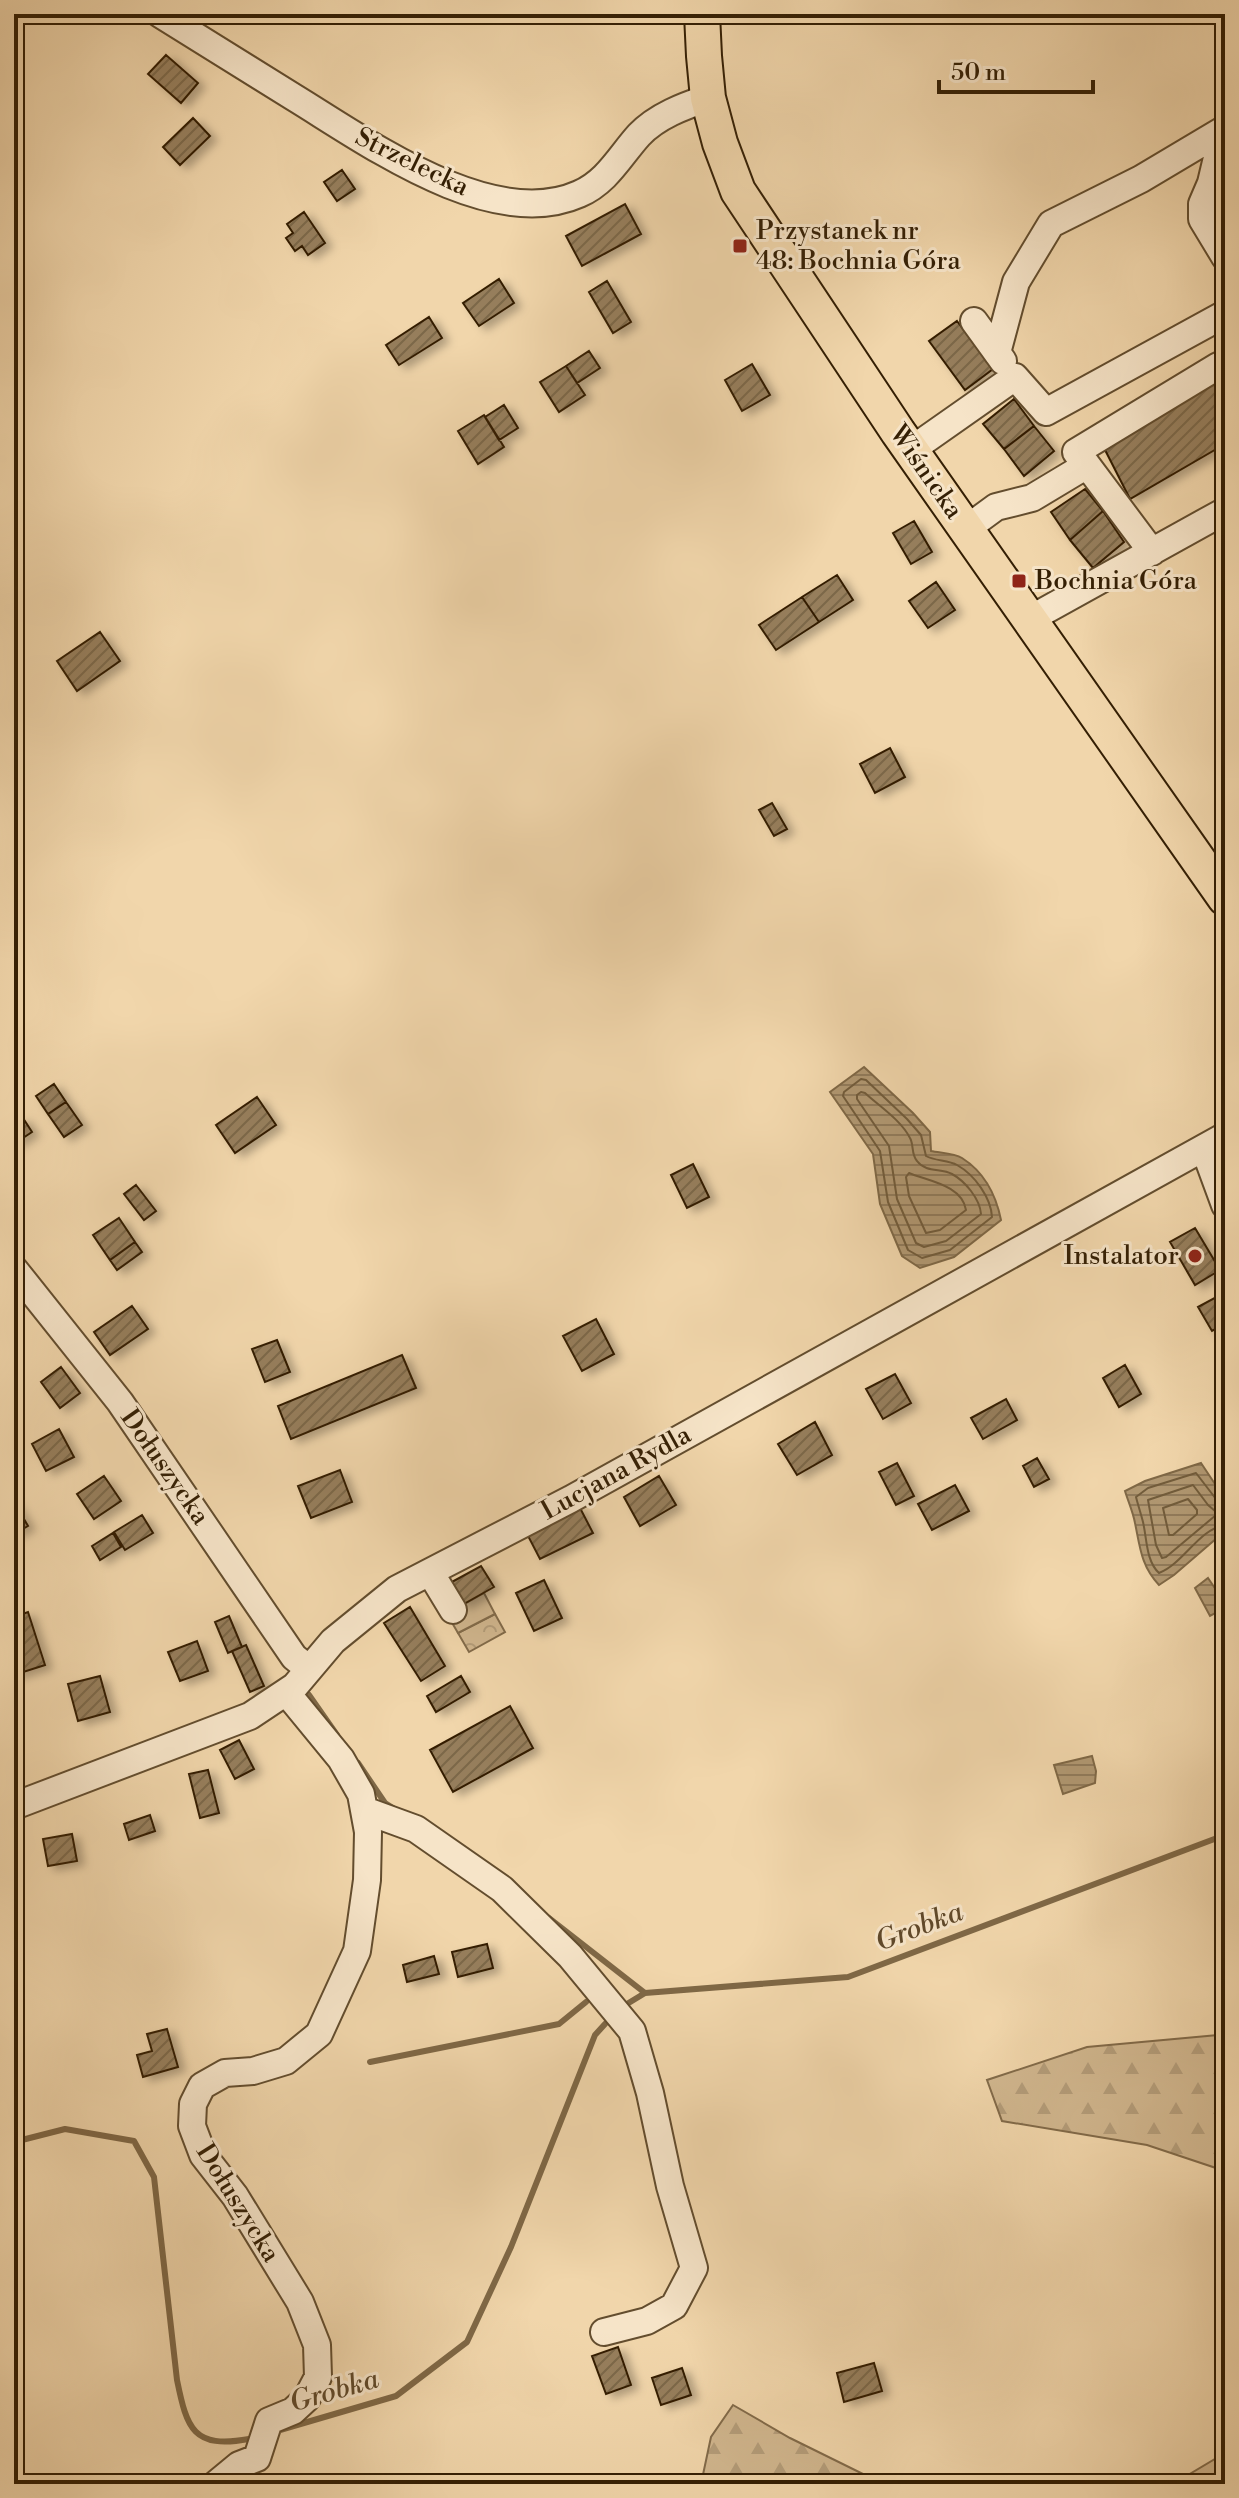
<svg xmlns="http://www.w3.org/2000/svg" width="1239" height="2498" font-family="'Libre Bodoni',serif">
  <style>
    .forest { fill: url(#forest-firs); stroke: #826b4a; stroke-width: 2 }
    .park { fill: url(#park-crowns); stroke: #826b4a; stroke-width: 2 }
    .garden { fill: #d1b78f; stroke: #826b4a; stroke-width: 2 }
    .water { fill: url(#water-rules); stroke: #7f6846; stroke-width: 2 }
    .lines { fill: none; stroke-linecap: round; stroke-linejoin: round }
    .shore { stroke: #725c3b; stroke-width: 2 }
    .stream { stroke: #7f6846; stroke-width: 6 }
    .building { fill: url(#building-hatch); stroke: #341f04; stroke-width: 2; filter: url(#shadow) }
    .minor-casing { stroke: #634d2e; stroke-width: 30 }
    .major-casing { stroke: #341f04; stroke-width: 38 }
    .minor { stroke: #f6e4c8; stroke-width: 26 }
    .major { stroke: #f1d6ab; stroke-width: 34 }
    .poi-dot { fill: #8f2418; stroke: #f6e4c8; stroke-width: 3 }
    .labels { text-anchor: middle; dominant-baseline: central; stroke-width: 6; stroke-linejoin: round; paint-order: stroke }
    .street-label { font-size: 26px; fill: #341f04; stroke: #f6e4c8 }
    .poi-label { font-size: 26px; fill: #341f04; stroke: #f6e4c8; text-anchor: start }
    .water-label { font-size: 28px; font-style: italic; fill: #60492a; stroke: #f6e4c8 }
  </style>
  <defs>
    <pattern id="forest-firs" width="22" height="20" patternUnits="userSpaceOnUse" patternTransform="scale(2)"><rect width="22" height="20" fill="#d1b78f"/><path d="M5 1l3.5 6h-7zM16 11l3.5 6h-7z" fill="#b49d7a"/></pattern>
    <pattern id="park-crowns" width="20" height="18" patternUnits="userSpaceOnUse" patternTransform="scale(2)"><rect width="20" height="18" fill="#d1b78f"/><path d="M2 6a3 3 0 1 1 6 0M12 15a3 3 0 1 1 6 0" fill="none" stroke="#b49d7a"/></pattern>
    <pattern id="water-rules" width="6" height="5" patternUnits="userSpaceOnUse" patternTransform="scale(2)"><rect width="6" height="5" fill="#b19872"/><path d="M0 2.5h6" fill="none" stroke="#917b5b"/></pattern>
    <pattern id="building-hatch" width="6" height="6" patternUnits="userSpaceOnUse" patternTransform="scale(2)"><rect width="6" height="6" fill="#967e5b"/><path d="M-1 1l2-2M0 6l6-6M5 7l2-2" fill="none" stroke="#7b6749"/></pattern>
    <filter id="shadow"><feDropShadow dx="7" dy="4" stdDeviation="4" flood-color="#0004"/></filter>
  </defs>
  <rect width="100%" height="100%" fill="#f1d6ab"/>
  <filter id="stains"><feTurbulence type="fractalNoise" baseFrequency=".0025" numOctaves="4"/><feColorMatrix values="0 0 0 0 .2 0 0 0 0 .09 0 0 0 0 .02 0 0 0 .5 -.17"/></filter>
  <radialGradient id="worn" r=".72"><stop offset=".6" stop-color="#630" stop-opacity="0"/><stop offset="1" stop-color="#630" stop-opacity=".3"/></radialGradient>
  <path class="forest" d="M1225,2032V2171L1147,2145L1002,2121L987,2080L1087,2047L1218,2035Z
    M733,2405L790,2438L867,2476L909,2484H701L711,2437Z
    M1225,2453V2484H1173Z"/>
  <path class="park" d="M495,1614L505,1632L469,1652L458,1633Z"/>
  <path class="garden" d="M484,1593L495,1614L458,1633L447,1614Z"/>
  <path class="water" d="M864,1067L913,1113L930,1132L931,1151C940,1153 954,1153 962,1158C984,1172 996,1195 1001,1220L954,1257L920,1268L902,1256L880,1204L873,1154L830,1092Z
    M1201,1463L1225,1499V1531L1174,1575L1159,1585C1141,1566 1140,1547 1135,1523C1133,1512 1128,1501 1125,1491L1145,1481Z
    M1208,1578L1225,1603V1608L1210,1616L1195,1588Z
    M1092,1756L1096,1771L1095,1783L1063,1794L1054,1765Z"/>
  <g class="lines">
    <path class="shore" d="M861,1079L866,1080L907,1119L921,1135L926,1156C935,1161 948,1160 957,1165C975,1175 991,1198 992,1217L950,1250L922,1258L908,1250L888,1202L880,1151L843,1096L844,1092Z
      M861,1092L865,1093C879,1106 901,1120 910,1138C914,1145 911,1154 917,1161C926,1173 941,1168 952,1174C965,1181 980,1199 981,1214L946,1241L924,1247L916,1243L897,1199L889,1146L857,1099V1095Z
      M909,1173C928,1181 962,1185 966,1210L940,1230L926,1233L909,1196L906,1177Z
      M1193,1485L1208,1505L1215,1511L1216,1515L1166,1557L1162,1558L1156,1545L1148,1500Z
      M1188,1499L1197,1510V1514L1173,1535H1169L1163,1508Z
      M1225,1502L1216,1499L1196,1473L1148,1488L1136,1497C1138,1505 1141,1514 1143,1522C1147,1539 1146,1561 1159,1573C1183,1564 1199,1529 1225,1525"/>
    <path class="stream" d="M309,1695L337,1735
      M358,1763L385,1803L396,1810
      M549,1918L645,1993
      M622,2007L645,1993L848,1977L1225,1835
      M370,2062L559,2024L586,2002
      M14,2142L65,2129L134,2141L154,2177L177,2380C187,2429 193,2449 249,2439
      M280,2430L396,2396L467,2342L511,2247L595,2035L605,2024"/>
  </g>
  <path class="building" d="M166,55L198,83L181,103L148,74Z
    M193,118L210,136L180,165L163,147Z
    M342,170L355,189L337,201L324,182Z
    M625,204L641,234L582,266L566,236Z
    M1225,204V242L1210,211Z
    M304,212L325,243L308,255L302,246L295,251L286,238L293,233L287,224Z
    M499,279L514,303L479,326L463,303Z
    M607,281L631,322L613,333L589,292Z
    M429,317L442,338L399,365L386,345Z
    M957,321L993,369L965,390L929,341Z
    M589,351L600,368L577,383L566,366Z
    M752,364L770,395L742,411L725,380Z
    M566,366L585,395L559,412L540,382Z
    M1208,374L1225,404V444L1130,499L1100,440Z
    M1014,399L1034,426L1004,449L983,424Z
    M504,405L518,428L499,440L485,417Z
    M484,415L504,447L478,464L458,431Z
    M1034,426L1054,451L1024,476L1004,449Z
    M1085,489L1103,511L1070,540L1051,512Z
    M1103,511L1124,542L1093,568L1070,540Z
    M914,521L932,552L911,564L893,533Z
    M837,575L853,600L819,622L802,597Z
    M936,582L955,610L928,628L909,601Z
    M802,597L819,622L776,650L759,625Z
    M100,632L120,661L77,691L57,661Z
    M890,748L905,777L875,793L860,764Z
    M772,803L787,829L774,836L759,810Z
    M54,1084L66,1102L48,1114L36,1096Z
    M257,1097L276,1125L235,1153L216,1125Z
    M66,1102L82,1125L64,1137L48,1114Z
    M23,1118L32,1132L14,1144V1124Z
    M693,1164L709,1197L687,1208L671,1175Z
    M136,1185L156,1211L144,1220L124,1194Z
    M119,1218L135,1242L110,1260L93,1235Z
    M1195,1228L1220,1270L1195,1285L1170,1242Z
    M135,1242L142,1252L117,1270L110,1260Z
    M1220,1295L1225,1304V1324L1212,1331L1198,1307Z
    M132,1306L148,1329L110,1355L94,1332Z
    M596,1319L614,1354L582,1371L563,1336Z
    M277,1340L290,1372L265,1382L252,1349Z
    M402,1355L416,1388L291,1439L278,1406Z
    M1125,1365L1141,1394L1119,1407L1103,1378Z
    M61,1367L80,1393L60,1408L41,1382Z
    M895,1374L911,1403L883,1419L866,1389Z
    M1006,1399L1017,1420L983,1439L971,1418Z
    M815,1422L832,1455L797,1475L778,1444Z
    M59,1429L74,1457L46,1471L32,1444Z
    M1037,1458L1049,1479L1034,1487L1023,1466Z
    M897,1463L914,1496L896,1505L879,1472Z
    M340,1470L352,1502L311,1518L298,1486Z
    M104,1476L121,1501L94,1519L77,1494Z
    M659,1476L676,1505L640,1526L624,1497Z
    M955,1485L969,1511L932,1530L918,1504Z
    M14,1502L28,1526L14,1534Z
    M579,1506L593,1533L540,1559L526,1532Z
    M142,1515L153,1533L125,1550L114,1532Z
    M113,1533L121,1547L100,1560L92,1546Z
    M481,1566L494,1587L462,1605L450,1583Z
    M544,1580L562,1618L534,1631L516,1593Z
    M410,1607L445,1666L421,1681L384,1623Z
    M28,1612L45,1665L14,1675V1617Z
    M229,1616L242,1647L228,1653L215,1622Z
    M197,1641L208,1671L180,1681L168,1652Z
    M246,1645L264,1686L250,1692L232,1651Z
    M100,1676L110,1712L78,1721L68,1684Z
    M461,1676L470,1692L436,1712L427,1696Z
    M510,1706L533,1748L453,1792L430,1750Z
    M239,1740L254,1769L235,1779L220,1750Z
    M208,1770L219,1813L200,1818L189,1774Z
    M150,1815L155,1831L129,1840L124,1824Z
    M72,1834L77,1861L48,1866L43,1839Z
    M487,1944L493,1968L458,1977L452,1952Z
    M434,1956L439,1974L407,1982L403,1965Z
    M167,2029L178,2067L143,2077L137,2055L152,2051L147,2034Z
    M618,2347L631,2385L606,2394L592,2356Z
    M874,2363L882,2391L844,2402L837,2373Z
    M682,2368L691,2395L661,2405L652,2378Z"/>
  <g class="lines">
    <g class="minor-casing">
      <path id="minor" d="M160,14C205,42 250,70 295,98C367,142 492,233 579,194C607,182 620,156 639,135C657,116 684,106 708,98
        M1215,135L1220,145L1211,183L1202,204V219L1225,257
        M974,321L1003,361
        M997,353L1016,282L1051,224L1141,179L1225,129
        M911,450L1015,377L1046,412L1225,314
        M1087,465L1076,452L1218,366
        M966,529L996,507L1032,498L1087,465L1152,552
        M1030,619L1225,511
        M1204,1148L1225,1205
        M14,1269L120,1402L294,1657L309,1669
        M430,1572L453,1610
        M14,1806L250,1716L295,1686L333,1641L397,1589L571,1499L1225,1136
        M364,1810L416,1829L502,1889L570,1956L632,2031L650,2093L670,2186L694,2268L674,2306L647,2321L604,2332
        M216,2484L239,2465L257,2458L269,2421L293,2411L307,2398L318,2377L317,2345L300,2302L235,2196L203,2155L192,2126L193,2104L202,2086L225,2073L253,2071L286,2061L319,2034L357,1951L367,1880L368,1832L361,1794L341,1759L286,1692"/>
    </g>
    <g class="major-casing">
      <path id="major" d="M702,14L704,56L708,98L720,143L738,191L898,432L1225,898"/>
    </g>
    <use href="#minor" class="minor"/>
    <use href="#major" class="major"/>
  </g>
  <g class="poi-dot">
    <rect x="732" y="238" width="16" height="16" rx="4"/>
    <rect x="1011" y="573" width="16" height="16" rx="4"/>
    <circle cx="1195" cy="1256" r="8"/>
  </g>
  <g class="labels">
    <g class="street-label">
      <text transform="translate(412 162) rotate(26)">Strzelecka</text>
      <text transform="translate(926 472) rotate(55)">Wiśnicka</text>
      <text transform="translate(165 1467) rotate(55)">Dołuszycka</text>
      <text transform="translate(616 1473) rotate(-29)">Lucjana Rydla</text>
      <text transform="translate(238 2203) rotate(58)">Dołuszycka</text>
    </g>
    <g class="poi-label">
      <text x="756" y="231">Przystanek nr<tspan x="756" dy="30">48: Bochnia Góra</tspan></text>
      <text x="1035" y="581">Bochnia Góra</text>
      <text x="1179" y="1256" text-anchor="end">Instalator</text>
    </g>
    <g class="water-label">
      <text transform="translate(919 1927) rotate(-21)">Grobka</text>
      <text transform="translate(334 2391) rotate(-16)">Grobka</text>
    </g>
  </g>
  <rect width="1239" height="2498" fill="none" stroke="#f1d6ab" stroke-width="48"/>
  <rect x="16" y="16" width="1207" height="2466" fill="none" stroke="#341f04" stroke-width="4"/>
  <rect x="24" y="24" width="1191" height="2450" fill="none" stroke="#341f04" stroke-width="2"/>
  <path d="M939 80v12h154v-12" fill="none" stroke="#341f04" stroke-width="4"/>
  <text x="951" y="80" font-size="24" fill="#341f04" stroke="#f6e4c8" stroke-width="6" paint-order="stroke">50 m</text>
  <rect width="100%" height="100%" filter="url(#stains)"/>
  <rect width="100%" height="100%" fill="url(#worn)"/>
</svg>
